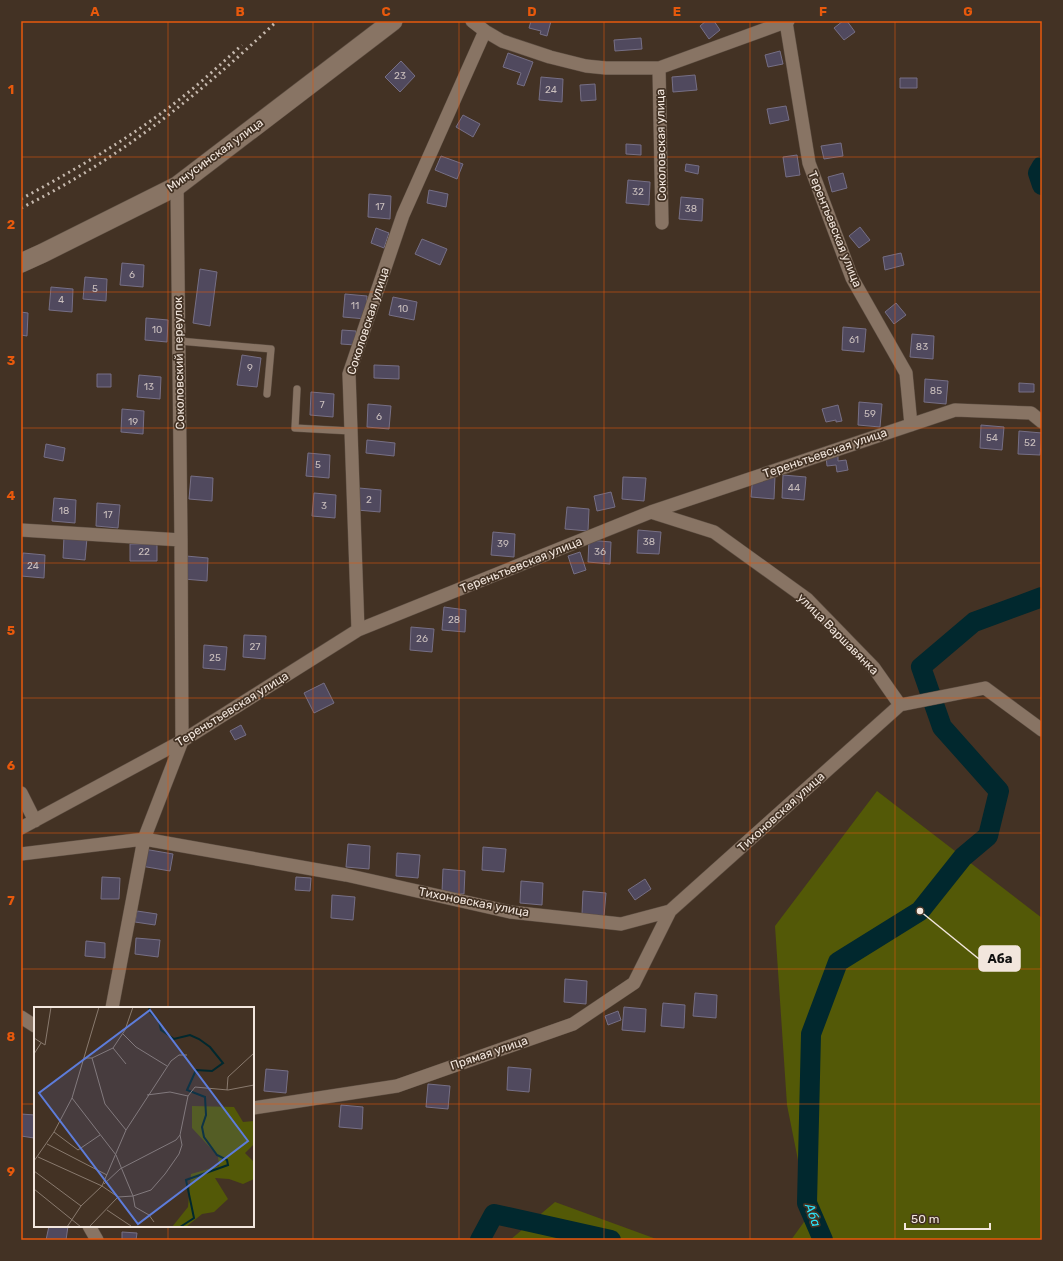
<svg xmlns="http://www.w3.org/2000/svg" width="1063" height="1261" font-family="Rubik,sans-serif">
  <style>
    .green { fill: #535907 }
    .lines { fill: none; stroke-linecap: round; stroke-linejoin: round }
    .river { stroke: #01282e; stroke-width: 20 }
    .building { fill: #50495e; stroke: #766f85 }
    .service-casing { stroke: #5d4e42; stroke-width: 8 }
    .minor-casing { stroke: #5d4e42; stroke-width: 14 }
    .secondary-casing { stroke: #5d4e42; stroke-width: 20 }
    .service { stroke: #887464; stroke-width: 7 }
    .minor { stroke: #887464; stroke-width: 13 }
    .secondary { stroke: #887464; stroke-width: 19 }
    .rail { stroke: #c6b9ae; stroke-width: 3; stroke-dasharray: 2 4; stroke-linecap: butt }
    .grid { fill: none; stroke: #e8590c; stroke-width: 1; stroke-opacity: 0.55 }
    .labels { text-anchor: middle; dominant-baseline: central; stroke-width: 3.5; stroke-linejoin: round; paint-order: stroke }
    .number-label { font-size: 10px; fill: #cabfbd }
    .street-label { font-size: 12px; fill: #f2e6dd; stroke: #433224 }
    .water-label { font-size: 13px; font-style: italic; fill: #2ce3fa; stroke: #433224 }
    .inset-river { fill: none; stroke: #01282e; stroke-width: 2 }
    .inset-road { fill: none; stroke: #897a6e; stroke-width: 1 }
    .view { fill: #5d7cda; fill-opacity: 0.15; stroke: #5d7cda; stroke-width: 2 }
    .inset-edge { fill: none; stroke: #f2e6dd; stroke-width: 2 }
    .leader { fill: none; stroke: #f2e6dd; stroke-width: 1.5 }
    .callout-dot { fill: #f2e6dd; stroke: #433224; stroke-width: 1.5 }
    .callout { fill: #f2e6dd; stroke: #f2e6dd; stroke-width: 1.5 }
    .callout-label { font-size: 13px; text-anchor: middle; font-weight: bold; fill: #111 }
    .neatline { fill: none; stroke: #e8590c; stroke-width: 1.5 }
    .grid-label { font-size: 13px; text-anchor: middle; font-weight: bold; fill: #e8590c }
  </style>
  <rect width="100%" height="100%" fill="#433224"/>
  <path class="green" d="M877,791L1042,918V1240H791L809,1215L787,1105L775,926Z
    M555,1202L659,1240H510Z"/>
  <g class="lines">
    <path class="river" d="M1042,166L1038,173L1042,185
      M480,1240L494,1214L611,1240
      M823,1240L807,1203L811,1034L838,962L920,911L963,857L988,836L999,791L942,727L921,667L974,622L1042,597"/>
  </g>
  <path class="building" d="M531,21H551L547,36L540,34L541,31L529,28Z
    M706,21H714L720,30L709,39L700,26Z
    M843,21H847L855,32L844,40L834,28Z
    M641,38L642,49L615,51L614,40Z
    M780,51L783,64L768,67L765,55Z
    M508,53L533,62L524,86L517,84L521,73L503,67Z
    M401,61L415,76L400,92L385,77Z
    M695,75L697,90L673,92L672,77Z
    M541,77L563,79L562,102L539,100Z
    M900,78H917V88H900Z
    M595,84L596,100L581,101L580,85Z
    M786,106L789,120L770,124L767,109Z
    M463,115L480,124L473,137L456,127Z
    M841,143L843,156L824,159L821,146Z
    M626,144L641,145V155L626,154Z
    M797,155L800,175L786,177L783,157Z
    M441,156L463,164L457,179L435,170Z
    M686,164L699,166L698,174L685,171Z
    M843,173L847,188L832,192L828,177Z
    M628,180L650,182L649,205L626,203Z
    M429,190L448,194L446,207L427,203Z
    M369,194L391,196L390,219L368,217Z
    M681,197L703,199L702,221L679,219Z
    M860,227L870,240L859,248L849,236Z
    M376,228L389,233L384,248L371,243Z
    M422,239L447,249L440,265L415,254Z
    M901,253L904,265L885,270L883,257Z
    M122,263L144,265L143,287L120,285Z
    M200,269L217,272L210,326L193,323Z
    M85,277L107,279L106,301L83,299Z
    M51,287L73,289L72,312L49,310Z
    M345,294L367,296L366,319L343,317Z
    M393,297L417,302L414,320L389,315Z
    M896,303L906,315L894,324L885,312Z
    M21,312L28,313L27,336L21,335Z
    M146,318L168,320L167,342L145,340Z
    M843,327L866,329L864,352L842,350Z
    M342,330L356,331L355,345L341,344Z
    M912,334L934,336L933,359L910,357Z
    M242,355L261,358L257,387L237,385Z
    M374,365L399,366V379L374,378Z
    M97,374H111V387H97Z
    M139,375L161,377L160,399L137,397Z
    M925,379L948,381L946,404L924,402Z
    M1019,383L1034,384V392H1019Z
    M311,392L334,394L333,417L310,415Z
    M859,402L882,404L880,427L858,425Z
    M368,404L391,406L389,429L367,427Z
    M838,405L842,421L836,422V420L826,422L822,409Z
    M122,409L144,411L143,434L121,432Z
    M981,425L1004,427L1002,450L980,448Z
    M1019,431L1042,433L1040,455L1018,454Z
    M367,440L395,443L394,456L366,453Z
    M46,444L65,448L63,461L44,457Z
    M308,453L330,455L329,478L306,476Z
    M838,454V461L846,460L848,470L837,472L836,465L827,466L826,456Z
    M753,474L775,476L774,499L751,497Z
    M783,475L806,477L804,500L782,498Z
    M191,476L213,478L212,501L189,499Z
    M623,477L646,478L644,501L622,499Z
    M359,488L381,490L380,512L357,510Z
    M611,492L615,507L597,511L594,496Z
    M314,493L336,495L335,518L312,516Z
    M54,498L76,500L75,523L52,521Z
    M97,503L120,505L118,528L96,526Z
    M567,507L589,509L588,531L565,529Z
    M638,530L661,532L659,554L637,553Z
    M493,532L515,534L514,557L491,555Z
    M64,536L87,538L85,560L63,558Z
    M589,540L611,542L610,564L588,562Z
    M130,544H157V561H130Z
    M580,552L586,570L574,574L568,556Z
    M23,553L45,555L44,578L21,576Z
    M186,556L208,558L207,581L184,579Z
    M444,607L466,610L465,632L442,630Z
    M411,627L434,629L432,652L410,650Z
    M244,635L266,636L265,659L243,657Z
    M204,645L227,647L225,670L203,668Z
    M324,683L334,703L314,713L304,693Z
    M241,725L246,735L235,740L230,731Z
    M348,844L370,846L369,869L346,867Z
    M483,847L506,849L504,872L482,870Z
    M144,849L173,854L170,871L141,866Z
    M397,853L420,855L418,878L396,876Z
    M443,869L465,871L464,894L442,892Z
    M102,877L120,878L119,899H101Z
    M296,877L311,878L310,891L295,890Z
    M645,879L651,889L635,900L628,890Z
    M521,881L543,883L542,905L520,903Z
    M583,891L606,893L604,916L582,914Z
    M332,895L355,897L353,920L331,918Z
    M137,911L157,914L155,925L135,922Z
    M136,938L160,940L158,957L135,954Z
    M86,941L105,943V958L85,956Z
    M565,979L587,981L586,1004L564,1002Z
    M695,993L717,995L716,1018L693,1016Z
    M663,1003L685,1005L684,1028L661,1026Z
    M624,1007L646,1009L645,1032L622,1030Z
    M618,1011L621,1020L608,1025L605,1016Z
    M508,1067L531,1069L529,1092L507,1090Z
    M266,1069L288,1071L286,1093L264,1091Z
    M428,1084L450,1086L448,1109L426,1107Z
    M341,1105L363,1107L362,1129L339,1127Z
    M21,1114L35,1115L34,1138L21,1136Z
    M49,1226H68L66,1240H46Z
    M122,1232L137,1233L136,1240H122Z"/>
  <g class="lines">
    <g class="service-casing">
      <path id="service" d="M179,341L271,349L267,394
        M297,389L295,428L351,431"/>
    </g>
    <g class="minor-casing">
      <path id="minor" d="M786,22L809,163L852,278L906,373L911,425
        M485,31L502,41L550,57L586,66L606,68H659L788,21
        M659,68L662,223
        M651,512L714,532L807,599L874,668L900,705L985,688L1042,730
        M21,530L181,540
        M358,630L349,374L403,215L485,31L472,21
        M21,793L35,821
        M21,828L182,741L358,630L651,512L955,410L1031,413L1042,422
        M21,854L144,839L346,875L510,912L621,924L670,911L900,705
        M112,1008L144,839L182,741L181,540L177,186
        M21,1017L35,1026
        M253,1108L397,1086L573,1024L634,983L670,911
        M89,1226L97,1240"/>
    </g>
    <g class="secondary-casing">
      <path id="secondary" d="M21,263L43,253L177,186L393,21"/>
    </g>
    <use href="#service" class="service"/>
    <use href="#minor" class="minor"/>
    <use href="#secondary" class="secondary"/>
    <path class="rail" d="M21,199C78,168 134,136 185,95C205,79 223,62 242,45
      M21,208C118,160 199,95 277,21"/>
  </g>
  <path class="grid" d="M168,21V1008M313,21V1240M459,21V1240M604,21V1240M750,21V1240M895,21V1240M21,157H1042M21,292H1042M21,428H1042M21,563H1042M21,698H1042M21,833H1042M21,969H1042M21,1104H35M253,1104H1042M168,1226V1240"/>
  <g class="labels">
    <g class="number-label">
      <text x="400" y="76">23</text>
      <text x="551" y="90">24</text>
      <text x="638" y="192">32</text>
      <text x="380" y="207">17</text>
      <text x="691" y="209">38</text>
      <text x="132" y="275">6</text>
      <text x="95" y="289">5</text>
      <text x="61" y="300">4</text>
      <text x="355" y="306">11</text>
      <text x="403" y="309">10</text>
      <text x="157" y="330">10</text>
      <text x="854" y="340">61</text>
      <text x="922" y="347">83</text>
      <text x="250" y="368">9</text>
      <text x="149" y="387">13</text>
      <text x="936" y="391">85</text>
      <text x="322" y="405">7</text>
      <text x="870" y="414">59</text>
      <text x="379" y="417">6</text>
      <text x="133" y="422">19</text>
      <text x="992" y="438">54</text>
      <text x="1030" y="443">52</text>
      <text x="318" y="465">5</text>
      <text x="794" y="488">44</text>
      <text x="369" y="500">2</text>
      <text x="324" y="506">3</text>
      <text x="64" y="511">18</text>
      <text x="108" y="515">17</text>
      <text x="649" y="542">38</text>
      <text x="503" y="544">39</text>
      <text x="144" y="552">22</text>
      <text x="600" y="552">36</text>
      <text x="33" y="566">24</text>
      <text x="454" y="620">28</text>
      <text x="422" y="639">26</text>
      <text x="255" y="647">27</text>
      <text x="215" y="658">25</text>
    </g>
    <g class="street-label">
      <text transform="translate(661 145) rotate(-91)">Соколовская улица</text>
      <text transform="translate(215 155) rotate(-36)">Минусинская улица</text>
      <text transform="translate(835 229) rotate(68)">Терентьевская улица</text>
      <text transform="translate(368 321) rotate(-72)">Соколовская улица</text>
      <text transform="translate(179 363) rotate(-91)">Соколовский переулок</text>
      <text transform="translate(825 453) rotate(-19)">Тереньтьевская улица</text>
      <text transform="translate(521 565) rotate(-22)">Тереньтьевская улица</text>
      <text transform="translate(838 634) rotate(45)">улица Варшавянка</text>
      <text transform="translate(232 709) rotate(-32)">Тереньтьевская улица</text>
      <text transform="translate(781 812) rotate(-42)">Тихоновская улица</text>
      <text transform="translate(474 902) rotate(11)">Тихоновская улица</text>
      <text transform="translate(489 1053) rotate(-19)">Прямая улица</text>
    </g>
    <g class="water-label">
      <text transform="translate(813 1215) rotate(70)">Аба</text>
    </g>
  </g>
  <g transform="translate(34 1007)">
    <rect width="220" height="220" fill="#433224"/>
    <path d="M158,99L200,100L209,115L220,114V137L211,146L220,155V172L209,177L195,172L181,171L194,192L180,205L168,207L152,220H138L154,200L157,167L185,159L184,149L158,121Z" fill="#535907"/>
    <path class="inset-river" d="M115,0L116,5L125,14L127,23L140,32L156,28L165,32L176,40L189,56L178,64L162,63L153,83L171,90L172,108L168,120L170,130L183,148L193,153L194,158L152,173L160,211L146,220"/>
    <path class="inset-road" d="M89,27L102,40L133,59M0,31L11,38L17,0M79,41L92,57M0,47L7,36M50,51H58L71,97L92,123M58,51L79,41L91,23L99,0M193,83L194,70L220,46M113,88L136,85L154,89L161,80L194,83L220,78M38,91L82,148L99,189L101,200L115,208L120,215M20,125L44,143L66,128M13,137L73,168M4,150L68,179L84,190L99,189L117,183L131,167L145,147L148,138L146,128M0,154L20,125L38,91L65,0M0,164L47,199L33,220M70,177L86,162L142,133L146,128L154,89M0,182L47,220M47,199L68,179L92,123L137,54L145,48H153M73,203L97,219M55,220L84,190"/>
    <path class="view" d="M116,3L214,134L104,217L5,86Z"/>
    <rect width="220" height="220" class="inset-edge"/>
  </g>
  <path class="leader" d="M920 911L979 959"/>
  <circle class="callout-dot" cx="920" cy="911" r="4"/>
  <rect class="callout" x="979" y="946" width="41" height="25" rx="4"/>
  <g class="callout-label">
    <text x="1000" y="963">Аба</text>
  </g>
  <rect width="1063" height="1261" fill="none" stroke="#433224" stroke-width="44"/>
  <path d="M905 1223v6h85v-6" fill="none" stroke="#f2e6dd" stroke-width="2"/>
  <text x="911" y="1223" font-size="12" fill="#f2e6dd" stroke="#433224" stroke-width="3" paint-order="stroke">50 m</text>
  <rect x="22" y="22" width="1019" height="1217" class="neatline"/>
  <g class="grid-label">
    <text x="95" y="16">A</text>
    <text x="240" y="16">B</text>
    <text x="386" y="16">C</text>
    <text x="532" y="16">D</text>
    <text x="677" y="16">E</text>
    <text x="823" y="16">F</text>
    <text x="968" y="16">G</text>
    <text x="11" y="94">1</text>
    <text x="11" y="229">2</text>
    <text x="11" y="365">3</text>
    <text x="11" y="500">4</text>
    <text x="11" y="635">5</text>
    <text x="11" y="770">6</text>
    <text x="11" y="905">7</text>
    <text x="11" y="1041">8</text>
    <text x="11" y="1176">9</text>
  </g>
</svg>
